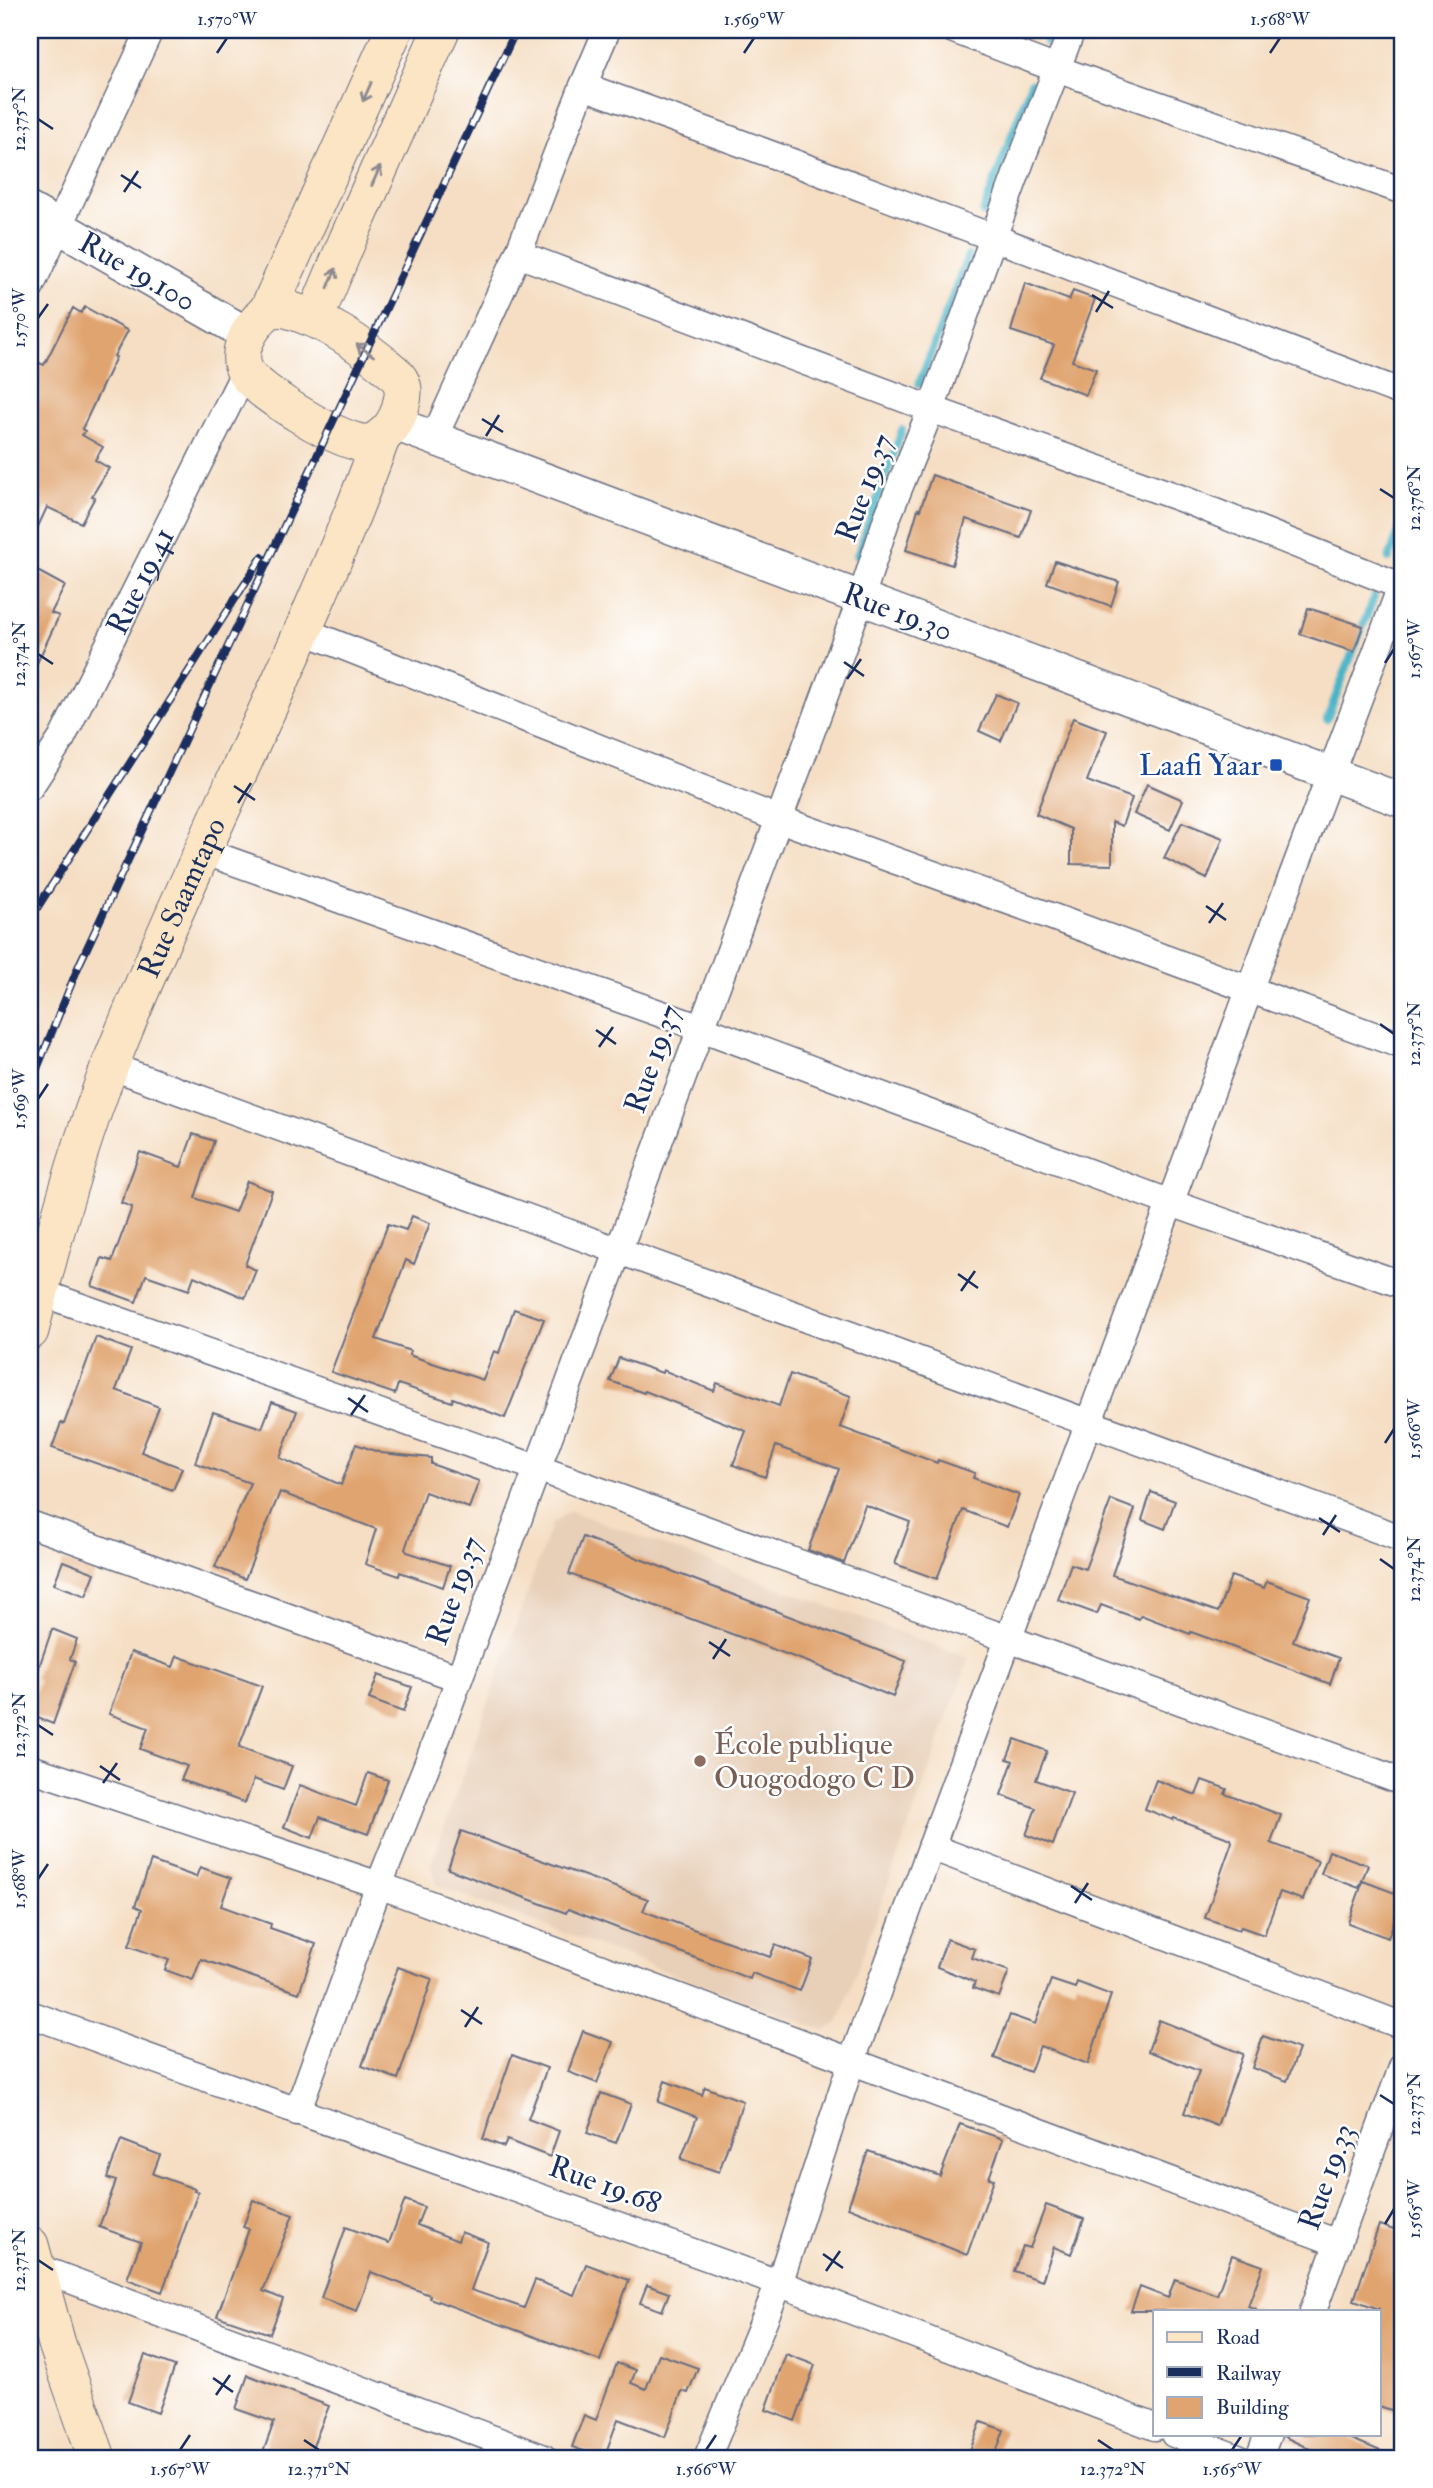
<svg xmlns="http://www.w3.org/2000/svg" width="1433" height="2488" font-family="'IM FELL Double Pica',serif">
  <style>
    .built { fill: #e7cfb8 }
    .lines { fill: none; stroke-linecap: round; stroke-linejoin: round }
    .stream { stroke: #49b4c7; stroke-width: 8 }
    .building { fill: #e0a470 }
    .minor-casing { stroke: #676c81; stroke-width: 29 }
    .tertiary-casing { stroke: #676c81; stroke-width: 36 }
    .secondary-casing { stroke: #676c81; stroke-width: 39 }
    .minor { stroke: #fff; stroke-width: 26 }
    .tertiary { stroke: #fff; stroke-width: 33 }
    .secondary { stroke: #fce5c4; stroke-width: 37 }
    .rail-casing { stroke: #1b2f5e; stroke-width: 8 }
    .rail { stroke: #fff; stroke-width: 5; stroke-dasharray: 16; stroke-linecap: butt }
    .oneway { stroke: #8c8a91 }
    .ticks { fill: none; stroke: #1b2f5e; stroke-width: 2.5 }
    .transit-dot { fill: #1a4fb4; stroke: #fff; stroke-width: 2.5 }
    .education-dot { fill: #8d6e63; stroke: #fff; stroke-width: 2.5 }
    .labels { text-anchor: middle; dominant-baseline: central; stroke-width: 5; stroke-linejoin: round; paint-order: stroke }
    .street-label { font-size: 30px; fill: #1b2f5e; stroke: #fff }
    .transit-label { font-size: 30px; fill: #164399; stroke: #fff; text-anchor: end }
    .education-label { font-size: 30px; fill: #785e54; stroke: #fff; text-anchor: start }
    .neatline { fill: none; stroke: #1b2f5e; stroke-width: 2.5 }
    .ticks-label { font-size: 18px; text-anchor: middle; fill: #1b2f5e }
  </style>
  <rect width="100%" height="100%" fill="#fff"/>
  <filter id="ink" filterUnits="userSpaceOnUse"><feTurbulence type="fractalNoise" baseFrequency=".0143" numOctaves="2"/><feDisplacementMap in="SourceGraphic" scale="14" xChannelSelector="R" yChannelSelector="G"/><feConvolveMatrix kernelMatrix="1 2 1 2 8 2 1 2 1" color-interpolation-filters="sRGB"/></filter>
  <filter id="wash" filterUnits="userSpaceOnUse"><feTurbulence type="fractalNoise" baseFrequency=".00686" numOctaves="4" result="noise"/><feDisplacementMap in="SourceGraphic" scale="28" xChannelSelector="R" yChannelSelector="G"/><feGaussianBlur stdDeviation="1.57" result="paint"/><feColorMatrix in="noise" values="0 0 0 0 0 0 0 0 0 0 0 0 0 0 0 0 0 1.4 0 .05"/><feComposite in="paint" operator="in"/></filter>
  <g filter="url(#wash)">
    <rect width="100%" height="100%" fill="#f5dec3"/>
    <path class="built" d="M570,1511L969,1658L838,2023L826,2031L438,1886L431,1865L552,1523Z"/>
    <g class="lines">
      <path class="stream" d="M1046,43L1051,30
        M983,213L1031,83
        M919,384L968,256
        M857,556L902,430
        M1389,559L1403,520
        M1327,719L1374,597"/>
    </g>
    <g id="blocks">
      <path class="building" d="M1025,283L1069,300L1073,291L1095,299L1072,361L1096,369L1086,395L1040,378L1054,345L1011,331Z
        M85,307L128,331L114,356L116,357L82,429L85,431L82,435L103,447L95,460L109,468L92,496L95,497L81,523L47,507L30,544V359L44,365L73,308L81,313Z
        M932,475L1031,510L1021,538L966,519L952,565L906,550L918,509L920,510Z
        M1055,561L1119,582L1111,606L1047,583Z
        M30,567L65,586L51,613L59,616L30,678Z
        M1308,608L1363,626L1354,652L1300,634Z
        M996,694L1017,703L1001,741L979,731Z
        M1073,718L1107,731L1087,781L1132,798L1122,826L1112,822V865L1071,864V829L1036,814Z
        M1147,784L1183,800L1170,830L1134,814Z
        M1182,822L1223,838L1207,879L1164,858Z
        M193,1134L214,1141L195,1198L235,1212L247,1181L272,1191L245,1265L256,1270L245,1298L194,1276L189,1290L146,1275L136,1302L92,1286L102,1258L112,1261L132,1207L121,1203L140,1152L181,1167Z
        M412,1216L430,1223L414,1264L406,1260L376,1339L410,1351L409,1355L483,1380L494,1351L499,1353L514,1309L544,1319L505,1418L453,1398L452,1402L398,1384L395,1394L331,1372L388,1224L406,1230Z
        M96,1337L131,1350L116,1390L159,1407L141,1452L182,1468L173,1490L52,1448L61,1423L64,1424Z
        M619,1358L662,1373L663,1370L714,1391L717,1383L779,1406L790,1374L851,1396L840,1427L937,1463L938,1460L975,1473L973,1478L1019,1495L1007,1527L963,1510L937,1579L895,1564L910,1522L865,1505L844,1563L808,1550L839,1469L776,1446L765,1477L733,1465L746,1431L645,1391L644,1393L610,1381Z
        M272,1402L297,1411L280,1458L341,1485L356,1444L381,1453L431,1458V1464L479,1481L469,1508L425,1492L405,1549L407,1552L450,1566L443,1587L400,1572L399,1576L365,1564L376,1529L280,1492L245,1579L215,1567L250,1483L195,1463L213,1412L262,1428Z
        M1151,1492L1175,1501L1165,1529L1142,1520Z
        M1111,1500L1135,1509L1112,1575L1218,1612L1231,1576L1264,1588L1267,1581L1310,1597L1293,1641L1339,1658L1330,1684L1219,1642L1191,1632L1190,1634L1141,1615L1139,1619L1101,1605L1097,1614L1058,1600L1071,1564L1085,1569Z
        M583,1537L906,1661L893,1697L813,1664L569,1574Z
        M63,1561L95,1573L86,1596L54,1584Z
        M52,1629L77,1639L70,1659L75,1662L53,1724L30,1715V1707L39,1680L35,1679Z
        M131,1652L173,1667L177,1656L262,1686L239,1747L292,1766L283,1790L254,1779L245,1803L181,1780L187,1766L140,1749L148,1728L109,1714Z
        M378,1675L412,1687L403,1712L369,1699Z
        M1015,1739L1047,1751L1036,1780L1072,1793L1053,1845L1026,1835L1036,1808L1001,1795L1013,1761L1007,1759Z
        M368,1773L388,1780L368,1834L320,1817L312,1838L284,1827L300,1785L356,1806Z
        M1156,1780L1196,1795L1202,1780L1227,1789L1225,1794L1281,1815L1271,1843L1318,1861L1303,1900L1280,1892L1264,1935L1241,1927L1239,1930L1205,1918L1232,1842L1231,1839L1174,1818L1173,1820L1145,1809Z
        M461,1831L648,1899L643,1911L770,1957L775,1945L812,1959L800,1991L752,1973L750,1979L568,1909L566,1913L448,1869Z
        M1329,1851L1368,1865L1359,1888L1321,1874Z
        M151,1861L196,1877L200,1867L231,1878L221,1906L271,1924L270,1928L316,1944L299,1993L201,1959L193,1980L165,1970L169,1960L129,1946L142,1909L135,1906Z
        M1363,1881L1403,1896L1388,1938L1348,1923Z
        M947,1939L975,1949L972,1958L1009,1971L999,1997L973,1988L975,1982L937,1967Z
        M398,1967L432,1979L398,2079L362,2066Z
        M1051,1980L1075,1988L1077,1982L1111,1995L1088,2064L1040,2046L1030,2072L994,2058L1010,2015L1035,2024Z
        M1159,2020L1243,2054L1217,2126L1184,2113L1199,2071L1148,2051Z
        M583,2031L613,2042L597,2083L568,2072Z
        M1263,2036L1299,2049L1287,2081L1252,2068Z
        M512,2055L547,2068L528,2119L559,2131L550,2157L507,2140L504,2147L483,2139Z
        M665,2081L702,2095L705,2087L743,2101L719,2172L681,2159L697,2117L658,2102Z
        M601,2093L631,2104L616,2143L587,2133Z
        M960,2124L1003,2139L989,2178L994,2179L967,2255L848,2207L868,2151L940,2176Z
        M121,2140L160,2155L153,2174L195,2189L194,2191L198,2192L162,2292L127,2279L141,2242L99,2227L116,2181L107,2178Z
        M253,2200L293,2215L263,2291L283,2299L270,2334L217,2316L249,2229L243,2227Z
        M405,2200L424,2207L417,2225L458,2241L461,2232L488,2242L471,2290L524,2308L535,2280L574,2295L586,2264L629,2280L600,2361L429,2298L430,2295L371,2272L357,2311L321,2298L346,2227L389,2243Z
        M1046,2205L1084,2219L1071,2254L1054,2247L1042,2281L1014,2271L1023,2246L1030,2248Z
        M1379,2225L1403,2233V2414L1379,2406V2309L1354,2300Z
        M1232,2255L1263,2266L1248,2306L1256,2309V2311H1131L1140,2287L1168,2298L1175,2279L1217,2295Z
        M647,2285L669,2293L662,2311L640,2303Z
        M659,2354L698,2368L688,2393L682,2391L665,2437L618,2419L604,2458L572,2447L584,2415L596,2420L617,2363L636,2370L631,2383L646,2389Z
        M786,2354L815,2365L795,2421L766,2410Z
        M145,2355L175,2366L158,2413L128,2402Z
        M248,2375L329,2406L308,2458H261L274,2422L236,2409Z
        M981,2422L1004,2430L994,2458H984L969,2453Z
        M1283,2434H1340L1397,2458H1316L1318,2453L1283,2436Z"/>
    </g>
  </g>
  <g filter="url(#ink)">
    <use href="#blocks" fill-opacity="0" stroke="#676c81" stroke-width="2"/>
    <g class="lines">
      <g class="minor-casing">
        <g id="minor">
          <path d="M954,30L1057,69L1403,191"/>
          <path d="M583,86C858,184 1130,290 1403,393"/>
          <path d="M518,254L931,409L1180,498L1403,587"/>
          <path d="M30,288L150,30"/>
          <path d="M433,440L518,254L583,86L607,30"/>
          <path d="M304,631L779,819L1042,913L1403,1046"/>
          <path id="s1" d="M30,787L62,738L245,371"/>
          <path d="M203,851L701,1028L1171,1203L1403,1285"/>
          <path d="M110,1066L878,1345L1403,1539"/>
          <path d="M39,1292L537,1468L1403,1782"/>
          <path d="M30,1524L458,1678"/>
          <path d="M30,1768L379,1885L1338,2243"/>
          <path d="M931,1847L1403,2026"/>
          <path d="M30,2014C278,2106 529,2192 778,2283C904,2330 1029,2379 1155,2427"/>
          <path d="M297,2112L379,1885L430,1757L779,819L861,598L887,518L931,409L1022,158L1072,30"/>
          <path d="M36,2267L544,2458"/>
          <path d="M1313,2311L1403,2065"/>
          <path d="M1174,2434L1238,2458"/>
          <path d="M707,2458L779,2284L851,2063L1250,988L1403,581"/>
          <path d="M1259,2458L1268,2434"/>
        </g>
      </g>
      <g class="tertiary-casing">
        <g id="tertiary">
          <path id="s2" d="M30,210L247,334"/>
          <path id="s3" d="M393,423L1403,801"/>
        </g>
      </g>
      <g class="secondary-casing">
        <g id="secondary">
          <path d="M283,308C326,320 359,343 393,372C404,382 405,391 401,405C398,421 384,441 367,443C345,446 255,391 245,371C234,349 253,324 268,310Z"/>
          <path d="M268,310L394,30"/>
          <path d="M315,318L348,239L441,30"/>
          <path id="s4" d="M30,1331C52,1240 77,1150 111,1063C195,851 304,650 382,436"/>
          <path d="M30,2245L57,2344L97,2458"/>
        </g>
      </g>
      <use href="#minor" class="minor"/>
      <use href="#tertiary" class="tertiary"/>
      <use href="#secondary" class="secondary"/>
      <g class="rail-casing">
        <path id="rail" d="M30,919L262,557
          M30,1086L79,965L516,30"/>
      </g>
      <use href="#rail" class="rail"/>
    </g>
    <defs><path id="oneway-shaft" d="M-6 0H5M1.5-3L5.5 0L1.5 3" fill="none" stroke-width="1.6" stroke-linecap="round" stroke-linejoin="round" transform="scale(1.75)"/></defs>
    <g class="oneway">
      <use href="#oneway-shaft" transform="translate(367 92) rotate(114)"/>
      <use href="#oneway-shaft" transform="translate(376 176) rotate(-66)"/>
      <use href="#oneway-shaft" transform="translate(332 278) rotate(-68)"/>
      <use href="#oneway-shaft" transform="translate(365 350) rotate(-145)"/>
    </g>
  </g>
  <path class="ticks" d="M217,53L227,38M744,53L754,38M1270,53L1280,38M38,119L53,129M121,175L141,188M124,192L138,171M1092,295L1113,308M1096,312L1109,291M38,318L48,304M482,419L503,432M486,436L499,415M1380,489L1394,498M38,654L53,664M844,662L864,676M1385,663L1394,649M847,679L861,659M234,786L255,800M238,803L251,783M1206,906L1226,920M1209,923L1223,903M1380,1024L1394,1034M596,1030L616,1044M599,1047L613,1027M38,1099L48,1084M958,1274L978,1288M961,1291L975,1271M348,1398L368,1412M351,1415L365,1395M1385,1443L1394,1429M1319,1518L1340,1532M1323,1535L1336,1515M1380,1559L1394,1569M709,1642L730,1656M713,1659L726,1639M38,1725L53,1735M100,1766L120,1780M103,1783L117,1763M38,1879L48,1864M1071,1886L1092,1900M1075,1903L1088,1883M461,2010L482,2024M465,2027L478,2007M1380,2095L1394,2104M1385,2224L1394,2209M823,2254L843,2268M38,2260L53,2270M826,2271L840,2251M213,2378L233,2392M216,2395L230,2375M304,2440L319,2450M1098,2440L1113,2450M180,2450L190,2435M706,2450L716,2435M1232,2450L1242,2435"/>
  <rect class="transit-dot" x="1269" y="758" width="14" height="14" rx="3.5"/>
  <circle class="education-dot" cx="700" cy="1761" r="7"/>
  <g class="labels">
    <g class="street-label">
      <text stroke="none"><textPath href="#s2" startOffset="124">Rue 19.100</textPath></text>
      <text transform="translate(865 488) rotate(-69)">Rue 19.37</text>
      <text stroke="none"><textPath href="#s1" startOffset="234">Rue 19.41</textPath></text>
      <text stroke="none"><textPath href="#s3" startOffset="539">Rue 19.30</textPath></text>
      <text stroke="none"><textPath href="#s4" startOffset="460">Rue Saamtapo</textPath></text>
      <text transform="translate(653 1059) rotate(-70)">Rue 19.37</text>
      <text transform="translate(455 1591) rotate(-70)">Rue 19.37</text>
      <text transform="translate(1327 2177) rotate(-70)">Rue 19.33</text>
      <text transform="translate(605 2185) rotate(20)">Rue 19.68</text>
    </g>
    <g class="transit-label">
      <text x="1262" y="765">Laafi Yaar</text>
    </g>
    <g class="education-label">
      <text x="714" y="1744">École publique<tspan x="714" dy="34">Ouogodogo C D</tspan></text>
    </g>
  </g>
  <rect width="1433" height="2488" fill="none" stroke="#fff" stroke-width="77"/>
  <rect x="1153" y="2310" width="228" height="126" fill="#ffffff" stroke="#a4acbf" stroke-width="2"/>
  <rect x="1167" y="2332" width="35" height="10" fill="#fce5c4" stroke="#a4acbf" stroke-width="2"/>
  <text x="1216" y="2344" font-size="21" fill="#1b2f5e">Road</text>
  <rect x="1167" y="2367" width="35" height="10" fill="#1b2f5e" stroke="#a4acbf" stroke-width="2"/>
  <text x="1216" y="2380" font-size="21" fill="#1b2f5e">Railway</text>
  <rect x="1167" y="2397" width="35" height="21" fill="#e0a470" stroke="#a4acbf" stroke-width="2"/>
  <text x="1216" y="2414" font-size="21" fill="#1b2f5e">Building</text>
  <rect x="38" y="38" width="1356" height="2412" class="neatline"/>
  <g class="ticks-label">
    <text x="227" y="25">1.570°W</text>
    <text x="754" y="25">1.569°W</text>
    <text x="1280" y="25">1.568°W</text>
    <text transform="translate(19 119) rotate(-90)" y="6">12.375°N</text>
    <text transform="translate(19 318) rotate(-90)" y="6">1.570°W</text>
    <text transform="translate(1414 498) rotate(-90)" y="6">12.376°N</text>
    <text transform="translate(1414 649) rotate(-90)" y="6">1.567°W</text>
    <text transform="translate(19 654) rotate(-90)" y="6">12.374°N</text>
    <text transform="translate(1414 1034) rotate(-90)" y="6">12.375°N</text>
    <text transform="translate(19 1099) rotate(-90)" y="6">1.569°W</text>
    <text transform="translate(1414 1429) rotate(-90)" y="6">1.566°W</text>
    <text transform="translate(1414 1569) rotate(-90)" y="6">12.374°N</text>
    <text transform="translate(19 1725) rotate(-90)" y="6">12.372°N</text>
    <text transform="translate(19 1879) rotate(-90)" y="6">1.568°W</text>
    <text transform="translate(1414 2104) rotate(-90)" y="6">12.373°N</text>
    <text transform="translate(1414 2209) rotate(-90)" y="6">1.565°W</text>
    <text transform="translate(19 2260) rotate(-90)" y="6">12.371°N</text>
    <text x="180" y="2475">1.567°W</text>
    <text x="319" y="2475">12.371°N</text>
    <text x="706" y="2475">1.566°W</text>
    <text x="1113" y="2475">12.372°N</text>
    <text x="1232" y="2475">1.565°W</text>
  </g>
</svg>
